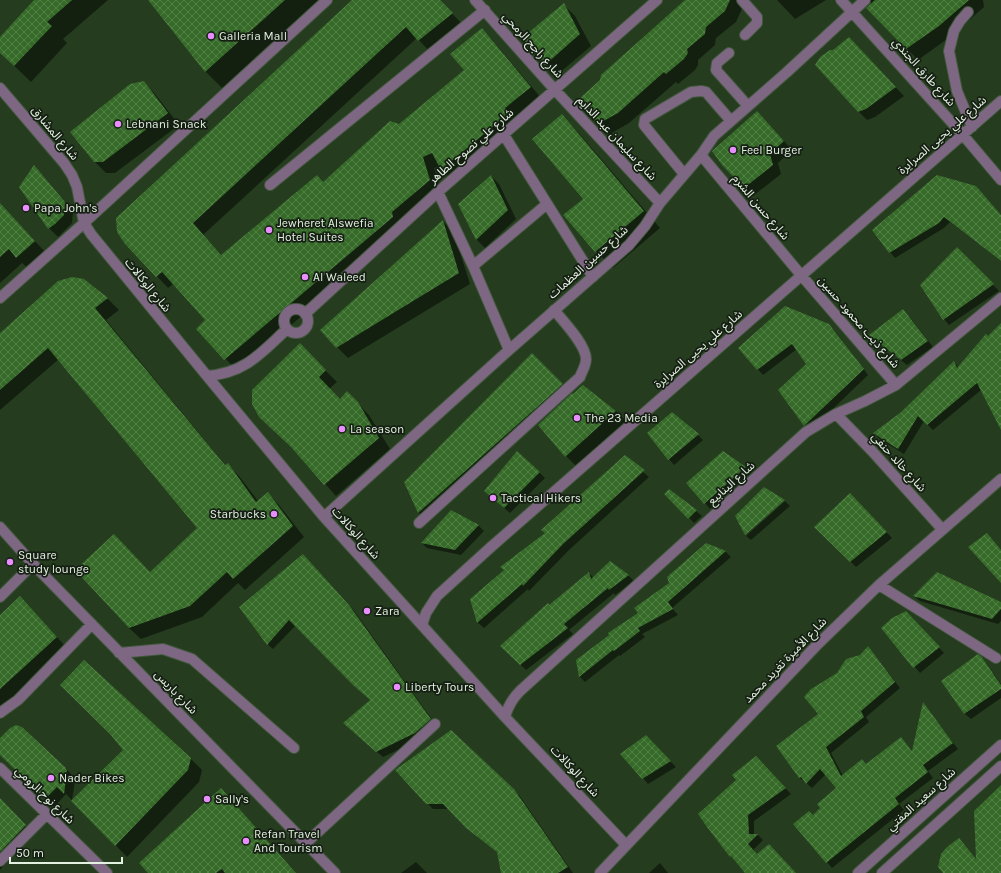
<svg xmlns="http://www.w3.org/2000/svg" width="1001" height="873" font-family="Karla,'Noto Sans Arabic',sans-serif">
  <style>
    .shadow { fill: #0007 }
    .building { fill: url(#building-cross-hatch) }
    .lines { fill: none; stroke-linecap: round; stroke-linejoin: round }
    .minor-casing { stroke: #43593e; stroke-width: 12 }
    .minor { stroke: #7e6783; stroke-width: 10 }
    .poi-dot { fill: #e88eff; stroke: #151f13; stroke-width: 1.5 }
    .labels { text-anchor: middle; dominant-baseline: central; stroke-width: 3.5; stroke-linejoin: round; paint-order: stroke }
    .poi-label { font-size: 12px; fill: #e3f1e0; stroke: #151f13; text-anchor: start }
    .street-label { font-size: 12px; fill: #e3f1e0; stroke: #151f13 }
  </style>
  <defs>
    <pattern id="building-cross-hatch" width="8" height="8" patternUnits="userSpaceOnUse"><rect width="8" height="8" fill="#366a28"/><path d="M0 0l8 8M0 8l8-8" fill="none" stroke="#538047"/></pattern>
  </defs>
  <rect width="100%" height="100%" fill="#253c1f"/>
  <path class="shadow" d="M36,0H108L63,39L67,43L31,82L0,52V39Z
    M150,0H319L222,88L206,72Z
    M354,0H439L463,25L430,52L417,38L203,235L221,256L323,183L399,126L465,70L482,29L493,41L542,99L453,181L442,170L440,166L434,168L441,191L404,229L237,371L198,329L206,320L173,284L168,288L126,243Z
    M686,0H746L736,22L716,38L715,45L698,60V65L695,70L678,84L676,82L629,123L610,134L599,123Z
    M777,0H826L795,19Z
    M857,0H983L984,7L950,37L918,60L867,8L873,3L859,2Z
    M564,5L575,16L591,46L557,75L546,64Z
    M857,47L904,96L875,117L867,120L859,112Z
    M144,82L155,94L179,125L115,173H106L94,161Z
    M562,116L578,132L660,228L613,268L596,251L565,215L584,199Z
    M766,121L792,150L778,163L781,174L753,196L722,165Z
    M34,167L73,212L72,223L58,237L49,228Z
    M491,176L499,184L516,219L485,248L476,239Z
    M937,176L1001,216V261L950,222L944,228L895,258L890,252Z
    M0,204L48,255L31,271L22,263L0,283Z
    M443,221L454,233L470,284L348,358L337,347Z
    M957,248L999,291L949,325L944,319Z
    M84,280L108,299L119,310L106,320L226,466L228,465L239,476L258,501L268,494L279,505L304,537L245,590L238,583L202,617L141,639L129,628L150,573L198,528L59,359L0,410V334Z
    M909,316L933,347L907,365L876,340Z
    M1001,324V428L981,390L933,430L924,421L904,454L880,439L874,434L900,414L954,362L959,368Z
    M829,325L835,331L868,375L810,431L804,425L807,364L797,349L763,375L739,348Z
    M300,345L337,382L329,389L340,400L347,393L369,415L390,449L336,496L295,450Z
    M532,355L567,390L424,518L419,513L405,482Z
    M583,386L616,411L632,428L583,473L566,456L540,425Z
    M698,435L703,440L674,465L669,459Z
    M625,457L649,477L569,550L529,591L528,589L484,628L478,623L472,599L546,533Z
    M745,467L750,473L710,509L688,483Z
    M539,472L545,478L510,513L490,496Z
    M669,490L696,511L702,516L694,523L666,494Z
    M856,500L892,538L856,567L816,527Z
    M785,501L790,506L751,540L746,536Z
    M478,525L484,531L461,555L427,548L422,543Z
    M707,544L726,552L731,557L672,608L678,615L642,634L645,637L620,656L619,655L585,682L580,677L577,660L639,613L671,583Z
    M309,561L355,612L436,725L421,739L383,757L350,729L371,701L296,625L273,649L267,644Z
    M589,573L594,578L628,575L634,581L615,595L614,593L569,630L573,634L526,670L502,646Z
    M914,596L1001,603V621L998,624L920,601Z
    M31,609L68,649L0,711V617Z
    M910,616L944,653L920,673L882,628Z
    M873,653L900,688L866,717L869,722L831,753L843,776L866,765L901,738L913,752L923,704L958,749L928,771L933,778L899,804L904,810L832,868L795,824L812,816L821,809L838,788L826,774L812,788L800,778L778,746L819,715Z
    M980,657L986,663L1001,684V698L971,719L965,714L942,681Z
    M646,736L676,767L648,784L643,778Z
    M0,739L64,767L73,776L75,781L72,800L191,759L202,770L199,782L127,857L66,794L54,807L0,754Z
    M756,758L791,794L754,821V835H758L763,840L753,850L758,855L795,873H747L731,856L708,827L737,780Z
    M221,789L232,801L296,873H150Z
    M513,789L519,795L573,873H502L499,853L473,833L450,809H433L427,803Z
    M0,799L34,835L4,865L0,870Z
    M416,862L427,873H401Z
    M660,863L668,873H649Z"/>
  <path class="building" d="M34,0H72L47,22L52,26L14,66L0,53V37Z
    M148,0H285L205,72Z
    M352,0H440L453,13L418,41L406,27L193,223L221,255L317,175L323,182L390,121L399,124L464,70L450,54L482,28L531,87L505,108L509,113L441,170L432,153L423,157L430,180L392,212L393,217L224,360L196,329L205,320L162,272L156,277L125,244L117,232L116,218Z
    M685,0H730L725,11L706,27L705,34L687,49L688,53L684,59L666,74L664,72L618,113L598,124L579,99L600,80L601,75Z
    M875,0H969L939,26L906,49L866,8Z
    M564,3L580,34L545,65L522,38Z
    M849,37L896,87L866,109L858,112L815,65L820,57L830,50H833Z
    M144,81L168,113L103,162H94L70,132L130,84Z
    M757,111L784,141L770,154L773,165L744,188L722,165L712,151Z
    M562,114L644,211L595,252L563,215L583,199L532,139Z
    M34,165L65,202L64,215L55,224L48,229L19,187Z
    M491,175L508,210L476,240L458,204Z
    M937,175L976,186L1001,215V261L944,217L939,223L889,253L872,230Z
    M0,203L35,241L16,258L9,249L0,257Z
    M443,220L459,273L336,348L320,330Z
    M957,247L994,284L943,320L920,285Z
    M72,277L84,279L108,298L95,308L225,465L228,463L256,502L268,492L293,526L233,579L227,572L190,606L129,628L75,570L114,534L150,572L197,528L48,348L0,390V333L58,281Z
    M785,306L829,324L864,369L804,426L778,390L806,364L792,344L757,370L738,348Z
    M903,309L928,341L901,360L869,335Z
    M1001,323V430L977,383L927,425L918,416L898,449L873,433L900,413L954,361L957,368L986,334L988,336Z
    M300,343L326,370L319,377L340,399L347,391L358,402L379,438L324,485L291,447L259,417L252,404V390Z
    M532,353L563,384L418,513L404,482Z
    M583,385L616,411L565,457L538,425L572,393L573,394Z
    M672,412L699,434L668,460L647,433Z
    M517,451L540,472L504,508L484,491Z
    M723,451L746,467L704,504L686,483Z
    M625,455L645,470L563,544L523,586L522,584L477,623L470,599L504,570L500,567L545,533L541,530Z
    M764,487L785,500L745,535L735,516Z
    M669,489L697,510L688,519L664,494Z
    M850,493L887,532L850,562L814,527Z
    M451,510L479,525L455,550L421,543Z
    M987,533L1001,550V583L968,547Z
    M706,543L726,551L668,602L673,609L638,628L640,631L614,651L613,650L579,677L576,660L609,635L608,633L638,613L634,608L669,583L667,577Z
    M303,554L349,605L431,719L415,733L376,752L343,723L370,700L353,685L289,620L267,645L239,607Z
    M610,561L629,575L609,590L608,588L564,624L568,628L520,665L500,646L548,603L549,605L589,572L591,579Z
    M937,572L1001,602V609L992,619L913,596Z
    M20,596L57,637L0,689V615Z
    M906,611L940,647L913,668L881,628L892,618Z
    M868,646L895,682L861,711L864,717L826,747L841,776L862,759L866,764L901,737L912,751L923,702L953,743L923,765L928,772L895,798L899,804L826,863L793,824L809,811L813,815L820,808L817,804L836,788L820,769L806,784L801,777L799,778L776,746L818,714L804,697L811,689L837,673L846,659L860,655Z
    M978,654L981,656L1001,685V689L964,714L941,681Z
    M84,660L191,758L188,770L115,846L71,801L123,750L110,734L60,685Z
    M16,725L22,727L65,767L67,771L64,794L57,787L45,799L0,755V738L10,728Z
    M451,730L514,789L568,867L558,873H501L497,852L466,828L443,804H426L395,770Z
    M646,735L671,761L642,779L620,754Z
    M756,756L786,788L748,815L749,834H758L748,844L757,854L769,844L796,873H745L731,856L730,857L707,827L698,814L736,780L732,775Z
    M1001,785V873H943L938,867L941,854L947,847L959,838L976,859L974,811Z
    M221,788L296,873H225L222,869L216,873H148L139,863Z
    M0,798L26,825L0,852Z"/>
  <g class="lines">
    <g class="minor-casing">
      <path id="minor" d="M475,0L555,90L660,203
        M742,0L757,17V23L745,35
        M841,0L963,135L1001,180
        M968,12L960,21L954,31L949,51L957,91L972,127
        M729,53L717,63L716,70L748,106
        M0,88L64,163L72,175L77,187L84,223L91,234L207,376L324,517L505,717L626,845
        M504,135L593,277
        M701,155L801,275L896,385
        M684,174L644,125L645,119L691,92L701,91L706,92L731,121
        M270,185L485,10
        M438,192L473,266L509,350
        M473,266L547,204
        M0,298L84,223L327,0
        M284 321a12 12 0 1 1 24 0a12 12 0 1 1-24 0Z
        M305,314L438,192L657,0
        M207,376C245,373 260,354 287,329
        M836,414L872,451L942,529
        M324,517L509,350L629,245L645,226L660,203L701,155L714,136L787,72L865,0
        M419,523L580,377C582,371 586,366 586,359C586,345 564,322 554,310
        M0,527L33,564L335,873
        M879,585L996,658
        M0,597L33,564
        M422,625L426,613L437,596L491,547L1001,101
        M119,653L163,649L192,659L294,748
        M0,713L18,700L92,624
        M505,717C508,706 512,699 520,691L806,432L836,414L865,401L896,385L1001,298
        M0,768L107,873
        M306,843L435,724
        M0,861L47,814
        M600,873L816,646L879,585L1001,479
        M858,873L1001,745
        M882,873L1001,766"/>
    </g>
    <use href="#minor" class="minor"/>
  </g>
  <g class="poi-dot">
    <circle cx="211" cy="36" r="4"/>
    <circle cx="118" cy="124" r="4"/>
    <circle cx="733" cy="150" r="4"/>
    <circle cx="26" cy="208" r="4"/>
    <circle cx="269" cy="230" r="4"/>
    <circle cx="305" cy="277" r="4"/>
    <circle cx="577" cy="418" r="4"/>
    <circle cx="342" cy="429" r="4"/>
    <circle cx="493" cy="498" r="4"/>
    <circle cx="274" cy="514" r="4"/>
    <circle cx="10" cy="562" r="4"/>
    <circle cx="367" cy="611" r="4"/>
    <circle cx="397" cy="687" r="4"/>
    <circle cx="51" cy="778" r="4"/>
    <circle cx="207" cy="799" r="4"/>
    <circle cx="246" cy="841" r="4"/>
  </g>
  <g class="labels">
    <g class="poi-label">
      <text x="219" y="36">Galleria Mall</text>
      <text x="126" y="124">Lebnani Snack</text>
      <text x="741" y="150">Feel Burger</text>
      <text x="34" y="208">Papa John's</text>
      <text x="277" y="223">Jewheret Alswefia<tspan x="277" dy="14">Hotel Suites</tspan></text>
      <text x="313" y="277">Al Waleed</text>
      <text x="585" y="418">The 23 Media</text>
      <text x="350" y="429">La season</text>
      <text x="501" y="498">Tactical Hikers</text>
      <text x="266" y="514" text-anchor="end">Starbucks</text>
      <text x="18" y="555">Square<tspan x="18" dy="14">study lounge</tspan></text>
      <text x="375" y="611">Zara</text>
      <text x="405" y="687">Liberty Tours</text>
      <text x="59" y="778">Nader Bikes</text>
      <text x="215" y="799">Sally's</text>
      <text x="254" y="834">Refan Travel<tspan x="254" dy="14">And Tourism</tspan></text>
    </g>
    <g class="street-label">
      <text transform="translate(533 45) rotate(48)">شارع راجح الرمحي</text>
      <text transform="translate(924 72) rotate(48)">شارع طارق الجندي</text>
      <text transform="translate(55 133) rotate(50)">شارع المشارق</text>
      <text transform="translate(942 135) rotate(-41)">شارع علي يحيى الصرايرة</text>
      <text transform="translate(617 138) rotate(47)">شارع سليمان عبد الدايم</text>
      <text transform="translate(471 146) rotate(-41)">شارع علي نصوح الطاهر</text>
      <text transform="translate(761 207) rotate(50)">شارع حسن الشرم</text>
      <text transform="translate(588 262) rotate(-42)">شارع حسين العظمات</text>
      <text transform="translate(148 285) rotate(51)">شارع الوكالات</text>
      <text transform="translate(859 322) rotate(49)">شارع ذيب محمود حسين</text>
      <text transform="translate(698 349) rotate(-41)">شارع علي يحيى الصرايرة</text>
      <text transform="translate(899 462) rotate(48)">شارع خالد حنفي</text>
      <text transform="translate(731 483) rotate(-42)">شارع الينابيع</text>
      <text transform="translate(356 533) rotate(48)">شارع الوكالات</text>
      <text transform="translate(785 660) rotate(-46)">شارع الأميرة تغريد محمد</text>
      <text transform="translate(176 692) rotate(46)">شارع باريس</text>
      <text transform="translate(575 771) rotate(47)">شارع الوكالات</text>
      <text transform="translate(45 795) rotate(44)">شارع نوح الرومي</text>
      <text transform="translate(921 799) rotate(-42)">شارع سعيد المفتي</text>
    </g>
  </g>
  <path d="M10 857v6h112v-6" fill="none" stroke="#e3f1e0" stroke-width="2"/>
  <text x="16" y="857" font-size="12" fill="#e3f1e0" stroke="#151f13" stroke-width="3" paint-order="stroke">50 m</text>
</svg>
